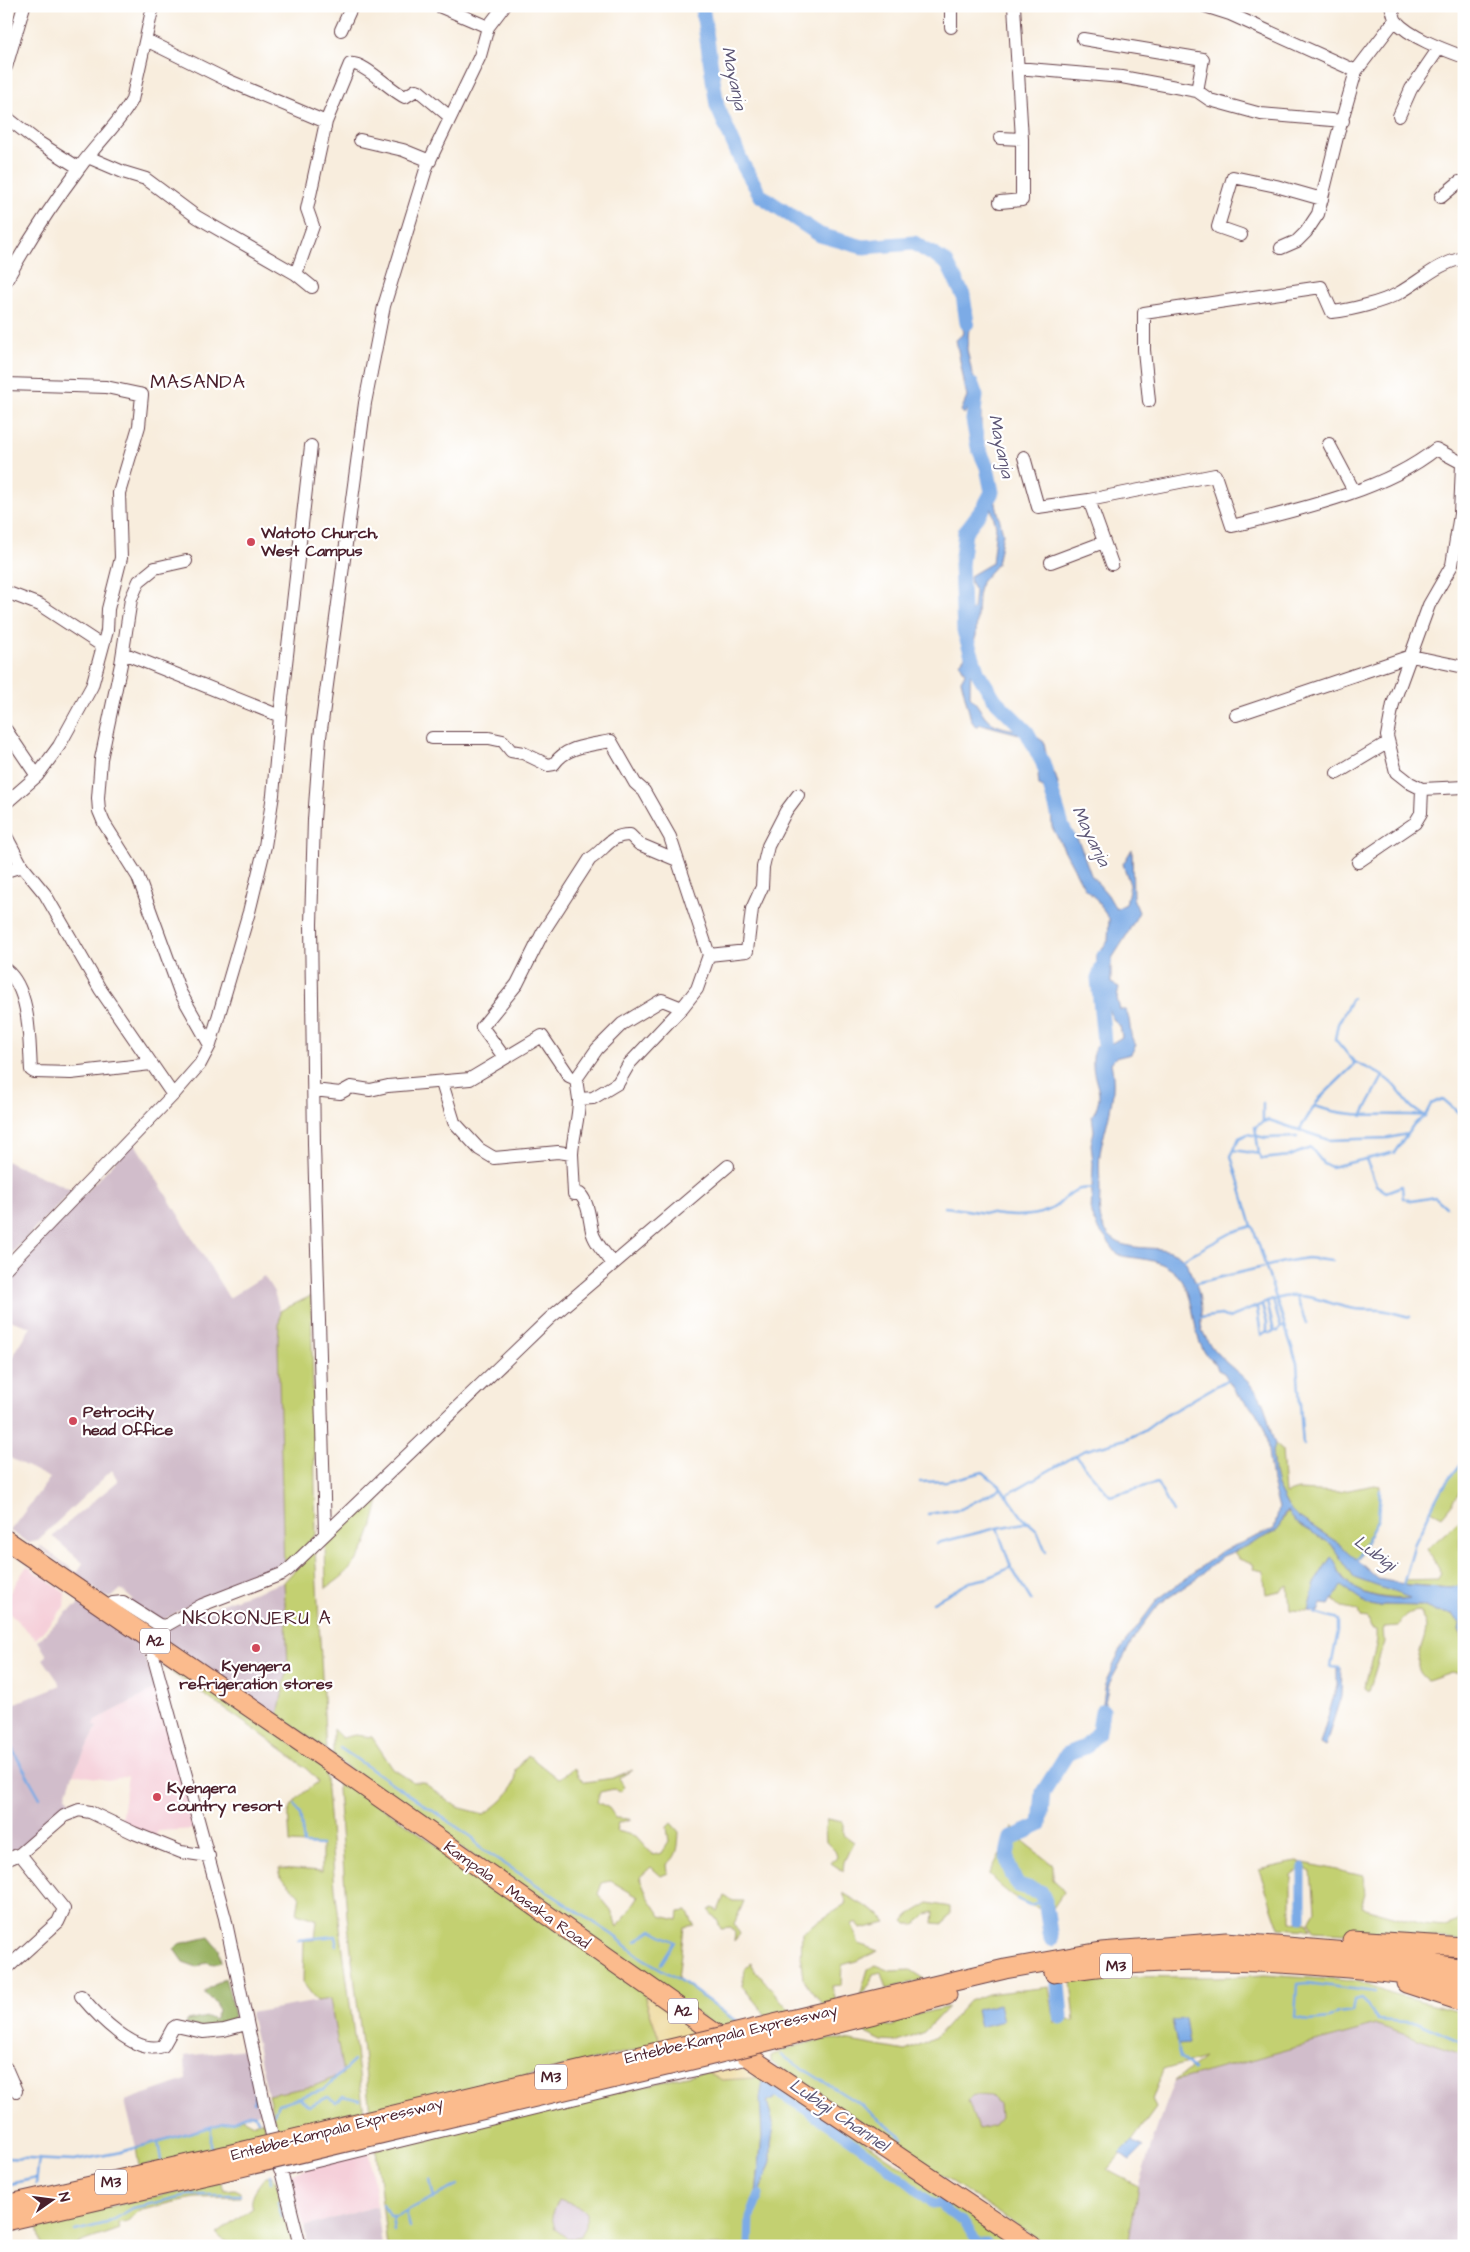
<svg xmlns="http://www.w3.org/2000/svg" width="1470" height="2252" font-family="'Architects Daughter',sans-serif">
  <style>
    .built { fill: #f5cfd9 }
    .industrial { fill: #d1bdcb }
    .green { fill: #c3d071; stroke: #86784e; fill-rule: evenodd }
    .forest { fill: #9ab263; stroke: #726847 }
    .sand { fill: #eeda9e; stroke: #9c7c64 }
    .water { fill: #7cabe6; stroke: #636588 }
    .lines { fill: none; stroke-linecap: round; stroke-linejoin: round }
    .stream { stroke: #7cabe6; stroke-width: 2.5 }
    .canal { stroke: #7cabe6; stroke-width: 9 }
    .river { stroke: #7cabe6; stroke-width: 15 }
    .minor-casing { stroke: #643e46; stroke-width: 14 }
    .highway-casing { stroke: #643e46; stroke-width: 21 }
    .minor { stroke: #fff; stroke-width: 12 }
    .highway { stroke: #fbbb8d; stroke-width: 19 }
    .highway-bridge-casing { stroke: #643e46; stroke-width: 21; stroke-linecap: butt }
    .highway-bridge { stroke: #fbbb8d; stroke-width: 19 }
    .poi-dot { fill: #d1495b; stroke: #fff; stroke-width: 2 }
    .labels { text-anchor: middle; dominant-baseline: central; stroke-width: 4.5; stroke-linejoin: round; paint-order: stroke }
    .shield { fill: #fff; stroke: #80626b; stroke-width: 1 }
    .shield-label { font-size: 15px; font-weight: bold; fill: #4a1f2b }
    .poi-label { font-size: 16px; font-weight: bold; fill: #4a1f2b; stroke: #fff; text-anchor: start }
    .street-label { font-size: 16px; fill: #4a1f2b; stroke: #fff }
    .water-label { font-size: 18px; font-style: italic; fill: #5e5776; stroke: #fff }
    .quarter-label { font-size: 19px; letter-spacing: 1px; fill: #4a1f2b; stroke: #fff }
  </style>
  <rect width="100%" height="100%" fill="#fff"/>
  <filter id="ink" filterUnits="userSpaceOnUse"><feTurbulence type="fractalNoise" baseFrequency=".02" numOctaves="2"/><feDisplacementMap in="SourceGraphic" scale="10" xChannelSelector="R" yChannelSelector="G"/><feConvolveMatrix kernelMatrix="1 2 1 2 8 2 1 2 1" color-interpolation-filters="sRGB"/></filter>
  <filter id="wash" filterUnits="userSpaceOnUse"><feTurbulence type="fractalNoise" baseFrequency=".0096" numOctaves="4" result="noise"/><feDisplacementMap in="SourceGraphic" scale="20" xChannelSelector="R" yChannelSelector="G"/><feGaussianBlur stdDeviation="1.12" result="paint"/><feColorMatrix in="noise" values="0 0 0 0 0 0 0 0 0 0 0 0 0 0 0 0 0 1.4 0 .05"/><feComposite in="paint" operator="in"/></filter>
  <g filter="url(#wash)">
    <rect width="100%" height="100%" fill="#f8eddd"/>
    <path class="built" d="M27,1566L65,1593L64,1607L36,1639L6,1610V1598Z
      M158,1688L197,1829L158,1831L154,1839L121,1821L128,1776L108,1780L73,1774L97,1727L93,1725L96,1720Z
      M369,2152L377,2206L304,2227L289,2174Z"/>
    <path class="industrial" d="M134,1142L229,1298L264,1276L274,1292L280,1311L278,1341L284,1569L193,1603L149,1628L117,1606L133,1600L121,1589L111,1598L104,1596L39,1547L41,1546L77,1573L83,1563L52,1536L118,1481L112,1470L38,1540L29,1543L10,1531L50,1478L6,1456V1367L31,1327L6,1319V1275Z
      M6,1161L72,1190L6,1259Z
      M284,1582L288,1666L278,1715L158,1635L193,1614Z
      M80,1604L110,1624L125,1628L136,1640L158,1688L96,1720L94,1725L97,1727L73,1774L66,1795L72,1805L53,1813L37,1830L28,1843L6,1856V1707L61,1685L43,1659L47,1656L38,1641L67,1612Z
      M330,1999L343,2074L314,2086L268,2095L250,2013Z
      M1377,2025L1464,2055V2246H1128L1138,2186L1163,2110L1174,2081Z
      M245,2049L263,2112L136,2147L125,2101L186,2080L185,2056Z
      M974,2095L991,2096L999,2104L1000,2118L994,2125L978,2129L968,2101Z
      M559,2200L581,2207L586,2213V2225L581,2236L568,2239L555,2229L552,2215Z
      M377,2206L382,2246H307L304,2227Z"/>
    <path class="green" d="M311,1296L316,1534L284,1569L278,1341L280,1311Z
      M1275,1444L1282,1450L1285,1494L1298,1490L1338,1492L1375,1485L1380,1486L1378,1519L1357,1561L1338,1543L1297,1516L1288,1507L1277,1486L1274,1473L1272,1451Z
      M1464,1460C1464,1488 1460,1495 1442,1516L1431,1510C1439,1491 1451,1476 1464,1460Z
      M381,1491C372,1533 366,1564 326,1588L325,1539Z
      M1287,1511L1331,1544L1354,1578L1413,1598C1390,1600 1358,1597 1343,1577C1338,1571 1337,1562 1331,1557L1315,1582L1308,1611L1290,1610L1288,1585L1280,1591L1266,1594L1263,1571L1253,1569L1254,1565L1239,1559L1234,1552L1277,1530Z
      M1459,1521L1464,1525L1460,1538V1549L1464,1555V1584L1451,1588L1403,1584L1404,1580L1438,1579L1441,1573L1427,1549Z
      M315,1548L326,1750L278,1715L288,1666L284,1582Z
      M1341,1585L1367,1604L1379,1607L1383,1605L1423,1606L1436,1612L1453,1614L1460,1624L1459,1631C1465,1638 1463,1664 1460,1674L1451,1672L1428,1680C1404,1666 1431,1639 1425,1622C1424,1619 1421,1615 1419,1611C1408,1612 1404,1616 1399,1626L1383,1627L1384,1642L1369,1691L1365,1688C1367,1668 1379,1650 1377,1630L1371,1628L1368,1619L1360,1618L1358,1610L1342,1607L1333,1599Z
      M177,1664L325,1766L335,1888L364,2113L278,2134L268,2095L314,2086L343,2074L330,1999L317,2001L303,1983L304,1940H315L317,1920L297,1913L300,1895L281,1877L279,1868L322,1871V1845L290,1843C290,1835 288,1820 289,1814C292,1799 306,1791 318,1782C313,1766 193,1688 172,1673Z
      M333,1729L342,1738L355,1735L372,1737L393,1769L413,1782H423L457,1807L484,1814C499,1805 518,1789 516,1770L528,1755L558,1779L574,1768L578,1776L585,1782L613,1778L632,1770L619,1778L625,1787L620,1792L614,1789L600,1792L597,1802L609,1808L616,1818L631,1819L618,1823L616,1831L636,1836L653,1855L662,1853L669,1842L667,1827L671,1823L679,1832C678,1845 679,1856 667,1864L668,1873L661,1876L651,1867L640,1877L647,1895L661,1916L678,1920L679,1912L687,1911L694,1925L684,1927L678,1979L741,2025L720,2030L333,1757ZM611,1881L638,1897L618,1927L611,1910L598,1894L602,1883Z
      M337,1775L646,1993L645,1998L661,2044L370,2112L347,1916Z
      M827,1819L843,1822V1835L853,1842L844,1862L843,1871L831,1863L837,1856L835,1851L826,1842L825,1828Z
      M1012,1826L1026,1844L1053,1865V1878L1064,1892L1051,1911C1025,1907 1007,1894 989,1875L1012,1831Z
      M1296,1862C1319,1865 1340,1871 1363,1876L1365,1893L1361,1907L1422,1924L1445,1926L1464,1919V1940L1313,1931L1309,1923L1315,1910L1312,1871L1302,1867L1291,1876V1922L1307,1923L1310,1930L1279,1928L1259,1870Z
      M843,1893L880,1915L886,1923L861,1929L857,1922L852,1924L859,1944L878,1951L856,1961L842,1965L841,1985L832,1986L836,2002L823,2005L803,1979L801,1962L802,1932L847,1903Z
      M724,1896L733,1901H744L734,1924L740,1934L734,1941L735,1933L731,1928L721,1929L717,1920L708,1910L713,1908L718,1911Z
      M929,1903L950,1907V1914L944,1924L933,1923L934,1912L926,1914L916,1924H907L904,1921L909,1915Z
      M751,1963L755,1970L791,2012L768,2018L742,1986L744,1970Z
      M876,1965L891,1971L910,1970L924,1979L886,1989L881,1972L873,1974L870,1984L860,1996L868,1969Z
      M1264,1975L1357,1981L1391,1994L1464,2013V2055L1377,2025L1174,2081L1204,2058L1163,2070L1152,2100L1156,2108L1132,2141L1107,2170L1138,2186L1128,2246H1049L771,2062V2057L786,2049L819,2040L839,2039L905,2051L936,2037L969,2001L987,1994L1049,1987L1055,2024L1061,2017L1075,2021L1071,1980C1135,1973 1200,1980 1264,1975ZM974,2095L991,2096L999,2104L1000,2118L994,2125L978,2129L968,2101Z
      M948,2007L924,2032L898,2042L882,2041L863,2032H833L876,2020L885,2026H894V2020Z
      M708,2071L754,2078L762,2072L1018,2246H387L376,2149ZM776,2088L777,2096L767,2103L774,2126L771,2144V2161L755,2202L762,2137L761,2098ZM559,2200L580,2207L586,2213V2225L581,2236L568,2239L555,2229L552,2215Z
      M243,2118L254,2124L263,2121L266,2137L139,2167L136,2147Z
      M266,2176H273L276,2182L297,2246C276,2246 230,2252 217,2234L253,2208C248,2197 259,2184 266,2176Z
      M220,2182L225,2190L234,2189L240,2192V2197L195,2198L174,2202L138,2211L128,2221L118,2223L119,2229L71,2246H42L37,2223Z"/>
    <path class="forest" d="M209,1937L219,1949L221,1962L214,1964L206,1962L197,1967L183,1962L174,1949L179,1944Z
      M225,1978L229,1991L234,2017C215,2030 206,2032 186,2024L187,2021L207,2017L214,2020L218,2011L216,2002L205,1995V1991Z"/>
    <path class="sand" d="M646,1993L702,2034L661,2044L645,1998Z
      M746,2063L762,2072L754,2078L722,2080L708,2072Z"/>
    <path class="water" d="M965,305L969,328L967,349L972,373L981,395V437L1003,534L997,564L981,582L978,596L976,636L971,650L970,696C979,705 984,720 996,725C1017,733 1023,726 1044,742L1048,765L1055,774L1058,784L1053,804L1055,815L1069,827L1079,842L1091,875L1108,895L1116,909L1126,904L1130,885L1123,864L1132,849L1133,898L1139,912L1125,938L1111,960V983L1119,987L1117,998L1120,1010H1125C1133,1021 1127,1035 1136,1045L1131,1054L1115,1058L1111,1063C1118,1093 1107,1120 1101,1148C1098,1162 1100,1176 1100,1190C1100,1202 1098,1212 1102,1224C1119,1263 1163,1236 1184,1260C1193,1270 1201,1296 1201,1310C1201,1318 1200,1324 1203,1332C1213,1358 1240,1370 1256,1391C1268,1406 1268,1427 1275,1444L1272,1451L1274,1473L1277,1486L1288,1507L1297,1516L1338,1543L1378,1579L1409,1585L1451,1588L1464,1584V1594L1460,1604L1464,1616V1635L1459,1631L1460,1624L1453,1614L1436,1612L1423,1606L1383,1605L1379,1607L1367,1604L1341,1586L1330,1605L1321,1604L1318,1612L1308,1611L1315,1582L1331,1557C1337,1561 1338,1571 1342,1577C1356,1595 1389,1602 1410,1598L1354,1578L1331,1544L1295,1522L1287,1511L1285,1512L1278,1530L1245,1547L1223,1556L1193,1581L1159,1604L1135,1636L1109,1684L1099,1731L1106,1681L1122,1647L1157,1600L1222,1551L1274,1529L1279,1508L1272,1482L1265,1428L1255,1411L1237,1394L1224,1373L1218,1370L1216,1364C1182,1341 1207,1287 1164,1265C1151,1258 1133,1259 1118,1255L1097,1227L1091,1214L1093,1163L1091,1144L1094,1131L1092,1116C1106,1094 1095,1088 1093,1066C1092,1060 1094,1052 1095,1046L1112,1043L1122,1037L1120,1026C1104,1016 1100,974 1096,956L1108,941L1109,919L1095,898L1085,889L1052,827L1050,791L1039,786L1038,775L1041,771L1037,745L1023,735L981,724L976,727L971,720L961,680L965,673L960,663L966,655V615L973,609L975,591L971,584L970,576L992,563L996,526L988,496L973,424L975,404L971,402L964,414L961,411L967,397L956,340L964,333L960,316Z
      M1342,1668L1341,1696L1325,1747L1320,1744L1337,1685V1669Z
      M999,2004L1003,2021L980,2027L976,2010Z
      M1185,2019L1189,2044L1177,2045L1172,2020Z
      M763,2081L776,2088L778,2096L767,2103L774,2126L771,2144V2161L755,2204L762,2137L760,2098Z
      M1132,2141L1144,2147L1130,2161L1119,2154Z"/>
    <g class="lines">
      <path class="stream" d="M1315,1106C1354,1120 1384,1112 1425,1116C1409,1108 1408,1102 1397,1089C1386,1075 1370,1069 1354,1062
        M1362,1116L1383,1076
        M1263,1122L1269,1120L1329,1140L1389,1138L1407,1134
        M1300,1129L1319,1099L1353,1066L1354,1062L1335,1039L1338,1024L1352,998
        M1234,1150L1239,1138L1248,1134L1266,1138L1297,1137
        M1394,1153L1414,1124L1425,1116L1431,1104L1443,1099L1459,1113L1464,1108
        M1259,1154L1255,1127L1263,1122V1103
        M1366,1159L1391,1153
        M944,1207C977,1210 1015,1223 1047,1211C1066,1204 1067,1185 1093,1189
        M1253,1227L1297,1363L1303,1445
        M1181,1260L1233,1232L1252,1226L1231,1156L1234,1150L1259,1154L1262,1159L1289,1156L1311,1148L1323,1163L1331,1167L1366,1159L1376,1185L1386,1192L1402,1186L1403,1198L1412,1201L1435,1197L1446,1207
        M1192,1284L1284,1262L1307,1258L1333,1261
        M1296,1296L1306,1323
        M1273,1300L1281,1328L1285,1326
        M1267,1302L1274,1331H1278L1281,1328
        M1262,1305L1267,1323V1331L1269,1333L1274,1331
        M1257,1308L1261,1335L1267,1331
        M1199,1318L1221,1315L1228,1318C1248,1312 1269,1298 1289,1296C1311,1294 1329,1304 1350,1308C1362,1311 1370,1309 1380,1310C1390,1311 1400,1315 1410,1317
        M1075,1455L1110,1496L1157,1483L1173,1512
        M920,1482L947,1481L983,1472L1000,1486L1023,1518L1037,1530L1046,1552
        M1006,1495L1083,1451L1126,1439L1144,1431L1166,1415L1230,1378
        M928,1514L961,1509L1001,1488
        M1030,1522L997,1528L1011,1567L1031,1600
        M937,1543L997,1528
        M1355,1563L1378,1519L1380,1490
        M1403,1585L1415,1543L1434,1503L1442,1488L1464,1460
        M933,1602L970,1582L988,1578L1011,1567
        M1315,1608L1314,1613L1338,1620V1631L1331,1667L1340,1668V1671
        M6,1738L40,1798
        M340,1748L473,1838L479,1847L613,1935L642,1958L678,1979L740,2024
        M295,1804L300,1813L304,1844L322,1845
        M49,1821L69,1805H76
        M1017,1899L1030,1905L1045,1901
        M298,1940L335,1936L337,1946
        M636,1941L652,1930L675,1942L661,1964
        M1375,1992L1307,1983L1297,1984L1295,2017L1309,2021L1330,2019L1337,2014L1353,2012L1355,2000L1362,1998L1378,2020L1418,2023L1464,2043
        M1177,2045L1180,2057L1193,2070
        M245,2049L255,2089L254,2102
        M781,2055L861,2105L903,2138
        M301,2099L309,2106L328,2097L336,2102L343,2096L360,2100
        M274,2114L278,2104L323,2090L354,2061
        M211,2127V2149
        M158,2142L161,2160
        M6,2158L74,2161L121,2152L235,2120L249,2114L255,2115L258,2121
        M270,2175L271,2182
        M430,2180L434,2198
        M36,2184L39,2159
        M6,2185L36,2178
        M278,2202L282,2217
        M383,2204L389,2216H396L458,2185
        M406,2212L410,2227
        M392,2216L394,2231
        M75,2231L107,2223L133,2208L188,2195H240
        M292,2243V2246
        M474,2246L485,2245"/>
      <path class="canal" d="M1302,1867V1919
        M767,2095L776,2092C831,2125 884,2162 933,2204L941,2203L947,2212L964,2222L977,2242H987
        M749,2246L750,2218L759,2194"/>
      <path class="river" d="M702,6L717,106L743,165L761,196L820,235L863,247L914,243L947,263L963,295L967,323
        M972,385L976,396L973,420L978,447L987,467L992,492L984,507L965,532L961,565L964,631L978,673L995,700L1027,732L1043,763L1062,826L1068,838
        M1102,1064L1105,1053L1098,978L1104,963V956
        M1051,1939L1045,1901L1041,1892L1018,1885C1007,1865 1004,1860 1011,1838L1040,1825L1043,1792L1067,1754L1085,1747L1099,1731L1102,1711
        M1058,1984L1061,2017"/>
    </g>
  </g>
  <g filter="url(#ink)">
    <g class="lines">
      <g class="minor-casing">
        <path id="minor" d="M439,6L488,27
          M951,6V27
          M1205,6L1230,14L1356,71
          M1391,6C1393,11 1394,18 1396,21C1409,37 1445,50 1464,57
          M341,30L352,6
          M1083,39L1203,59L1197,91
          M146,40L227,80L326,122
          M6,67L24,6
          M1017,68L1122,77L1197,91L1210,100L1261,114L1343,121
          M1399,116L1411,89L1439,48
          M6,117L38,142L79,168
          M1000,138L1022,139
          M360,140L403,150L430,161
          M88,157L123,172L146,179L197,217L296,274L312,287
          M1441,197L1459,182H1464
          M1000,202L1022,200V139L1014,6
          M1241,235L1218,227L1233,177L1276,186L1322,199
          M1281,248L1297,241L1306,232L1318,214L1337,137L1356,71L1395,20
          M296,274L313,226L307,209L326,122L350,64C363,61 391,91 405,97L416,90L419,91L450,117
          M6,281C28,241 53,203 80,167C96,144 118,125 132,100L153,6
          M6,384L106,387L139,394L142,395L139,426L119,493L121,558L108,609L107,631L92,686L59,746L37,776L6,803
          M1149,401L1144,350V313L1321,287L1332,312C1351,310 1383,302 1399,293C1422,280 1438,263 1464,258
          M1329,444L1354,491
          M1024,457L1038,507L1089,500L1215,475L1232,526C1297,510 1384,491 1436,449L1464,464
          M1462,464L1460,514L1452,565L1429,605L1393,704L1387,736L1396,772L1410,783L1422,789L1464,787
          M1089,500L1112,564
          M1051,562L1104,542
          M6,592L40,605L101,645
          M123,653L280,716
          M1236,715L1411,656L1464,667
          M6,730L37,776
          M432,738H489L503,741L511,751L523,753L548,765L554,764C566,746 591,745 611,741L635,783L644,791L670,837L709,955L747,951L752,909L762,887L763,867L768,846L786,811L798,795
          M1337,773L1387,743
          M6,836L22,866
          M1358,862L1415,823L1421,813L1422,789
          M6,871L22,866L45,894L100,989L173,1095
          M6,970C31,990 29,1041 31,1070L34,1072L71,1073L151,1064
          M682,1008L662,1000L622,1024L597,1049L576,1079L579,1099L593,1098L618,1083L629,1064L682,1008L697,989L709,955
          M210,1045L249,912L265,846L273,795L280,716L311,446
          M504,1057L482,1027L517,984L543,932L590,859C605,850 610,834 630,835L639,844L677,860
          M442,1083L454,1122L479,1149L494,1158L558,1152L572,1154C573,1135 579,1119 579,1099
          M314,1090L340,1093L351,1087L370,1090L388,1086L470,1079L542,1036L569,1076L576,1079
          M572,1154L574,1194H580C589,1204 589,1218 592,1231C594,1242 606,1254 613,1264
          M6,1268L173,1095L200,1064L210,1045L180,992L138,877L104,823L99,811L98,798L101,759L121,664L131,599L139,581L155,568L186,561
          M325,1533L314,1144L311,924L314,820L320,737L365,403L384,306L427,166L480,56L488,27L504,6
          M104,1609L113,1603L123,1602L159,1625L165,1626L202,1605L282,1574L289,1569L550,1318L728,1166
          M148,1637L225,1918L265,2107L300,2246
          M6,1860L20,1854L64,1816L79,1810L90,1812L134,1833L181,1852L209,1856
          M6,1969L58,1922L64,1909L20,1854
          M81,1996C97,2015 135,2056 163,2046L173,2028L176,2026L203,2032L224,2030L246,2024
          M6,2068L16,2091
          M280,2170L646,2081L751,2058"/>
      </g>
      <g class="highway-casing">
        <path id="highway" d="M6,1540L321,1756L749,2057L1032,2246
          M1352,1940L1464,1947
          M1054,1973C1184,1951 1319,1963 1449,1979L1464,1982
          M1406,1983L1464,2002
          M887,1997L1005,1969L1101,1952L1226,1942L1371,1954L1464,1969
          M890,2010L947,1995
          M6,2205L215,2158
          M6,2221L220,2172"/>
      </g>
      <use href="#minor" class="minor"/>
      <use href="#highway" class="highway"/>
      <g class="highway-bridge-casing">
        <path id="highway-bridge" d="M215,2158L887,1997
          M220,2172L708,2056L890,2010"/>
      </g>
      <use href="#highway-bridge" class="highway-bridge"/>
    </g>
  </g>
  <g class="poi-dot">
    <circle cx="251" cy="542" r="5"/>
    <circle cx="73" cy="1421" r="5"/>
    <circle cx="256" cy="1648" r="5"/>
    <circle cx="157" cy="1797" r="5"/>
  </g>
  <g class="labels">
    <g class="shield">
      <rect x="140" y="1628.5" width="30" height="25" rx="4"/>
      <rect x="1100" y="1953.5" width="32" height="25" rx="4"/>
      <rect x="668" y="1998.5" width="30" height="25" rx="4"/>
      <rect x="535" y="2064.5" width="32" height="25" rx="4"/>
      <rect x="95" y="2169.5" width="32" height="25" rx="4"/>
    </g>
    <g class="shield-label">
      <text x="155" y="1641">A2</text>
      <text x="1116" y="1966">M3</text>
      <text x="683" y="2011">A2</text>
      <text x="551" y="2077">M3</text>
      <text x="111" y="2182">M3</text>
    </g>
    <g class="poi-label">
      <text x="261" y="533">Watoto Church,<tspan x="261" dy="18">West Campus</tspan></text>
      <text x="83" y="1412">Petrocity<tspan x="83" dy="18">head Office</tspan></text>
      <text x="256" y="1666" text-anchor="middle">Kyengera<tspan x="256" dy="18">refrigeration stores</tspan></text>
      <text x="167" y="1788">Kyengera<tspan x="167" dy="18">country resort</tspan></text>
    </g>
    <g class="street-label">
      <text transform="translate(517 1895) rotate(35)">Kampala - Masaka Road</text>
      <text transform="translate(731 2034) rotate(-13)">Entebbe–Kampala Expressway</text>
      <text transform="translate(337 2129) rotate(-14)">Entebbe–Kampala Expressway</text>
    </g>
    <g class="water-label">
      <text transform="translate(734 78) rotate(78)">Mayanja</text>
      <text transform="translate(1001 446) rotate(78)">Mayanja</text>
      <text transform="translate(1091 836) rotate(64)">Mayanja</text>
      <text transform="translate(1375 1553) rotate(36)">Lubigi</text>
      <text transform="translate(839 2115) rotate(34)">Lubigi Channel</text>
    </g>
    <g class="quarter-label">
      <text x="198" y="382">MASANDA</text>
      <text x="257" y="1618">NKOKONJERU A</text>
    </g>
  </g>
  <rect width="1470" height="2252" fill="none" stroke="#fff" stroke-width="25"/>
  <g transform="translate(52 2200) rotate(76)" stroke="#ffffff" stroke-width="4" paint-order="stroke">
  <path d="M0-4L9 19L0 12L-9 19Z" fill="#4a1f2b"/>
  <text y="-8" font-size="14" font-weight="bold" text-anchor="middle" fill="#4a1f2b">N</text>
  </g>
</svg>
